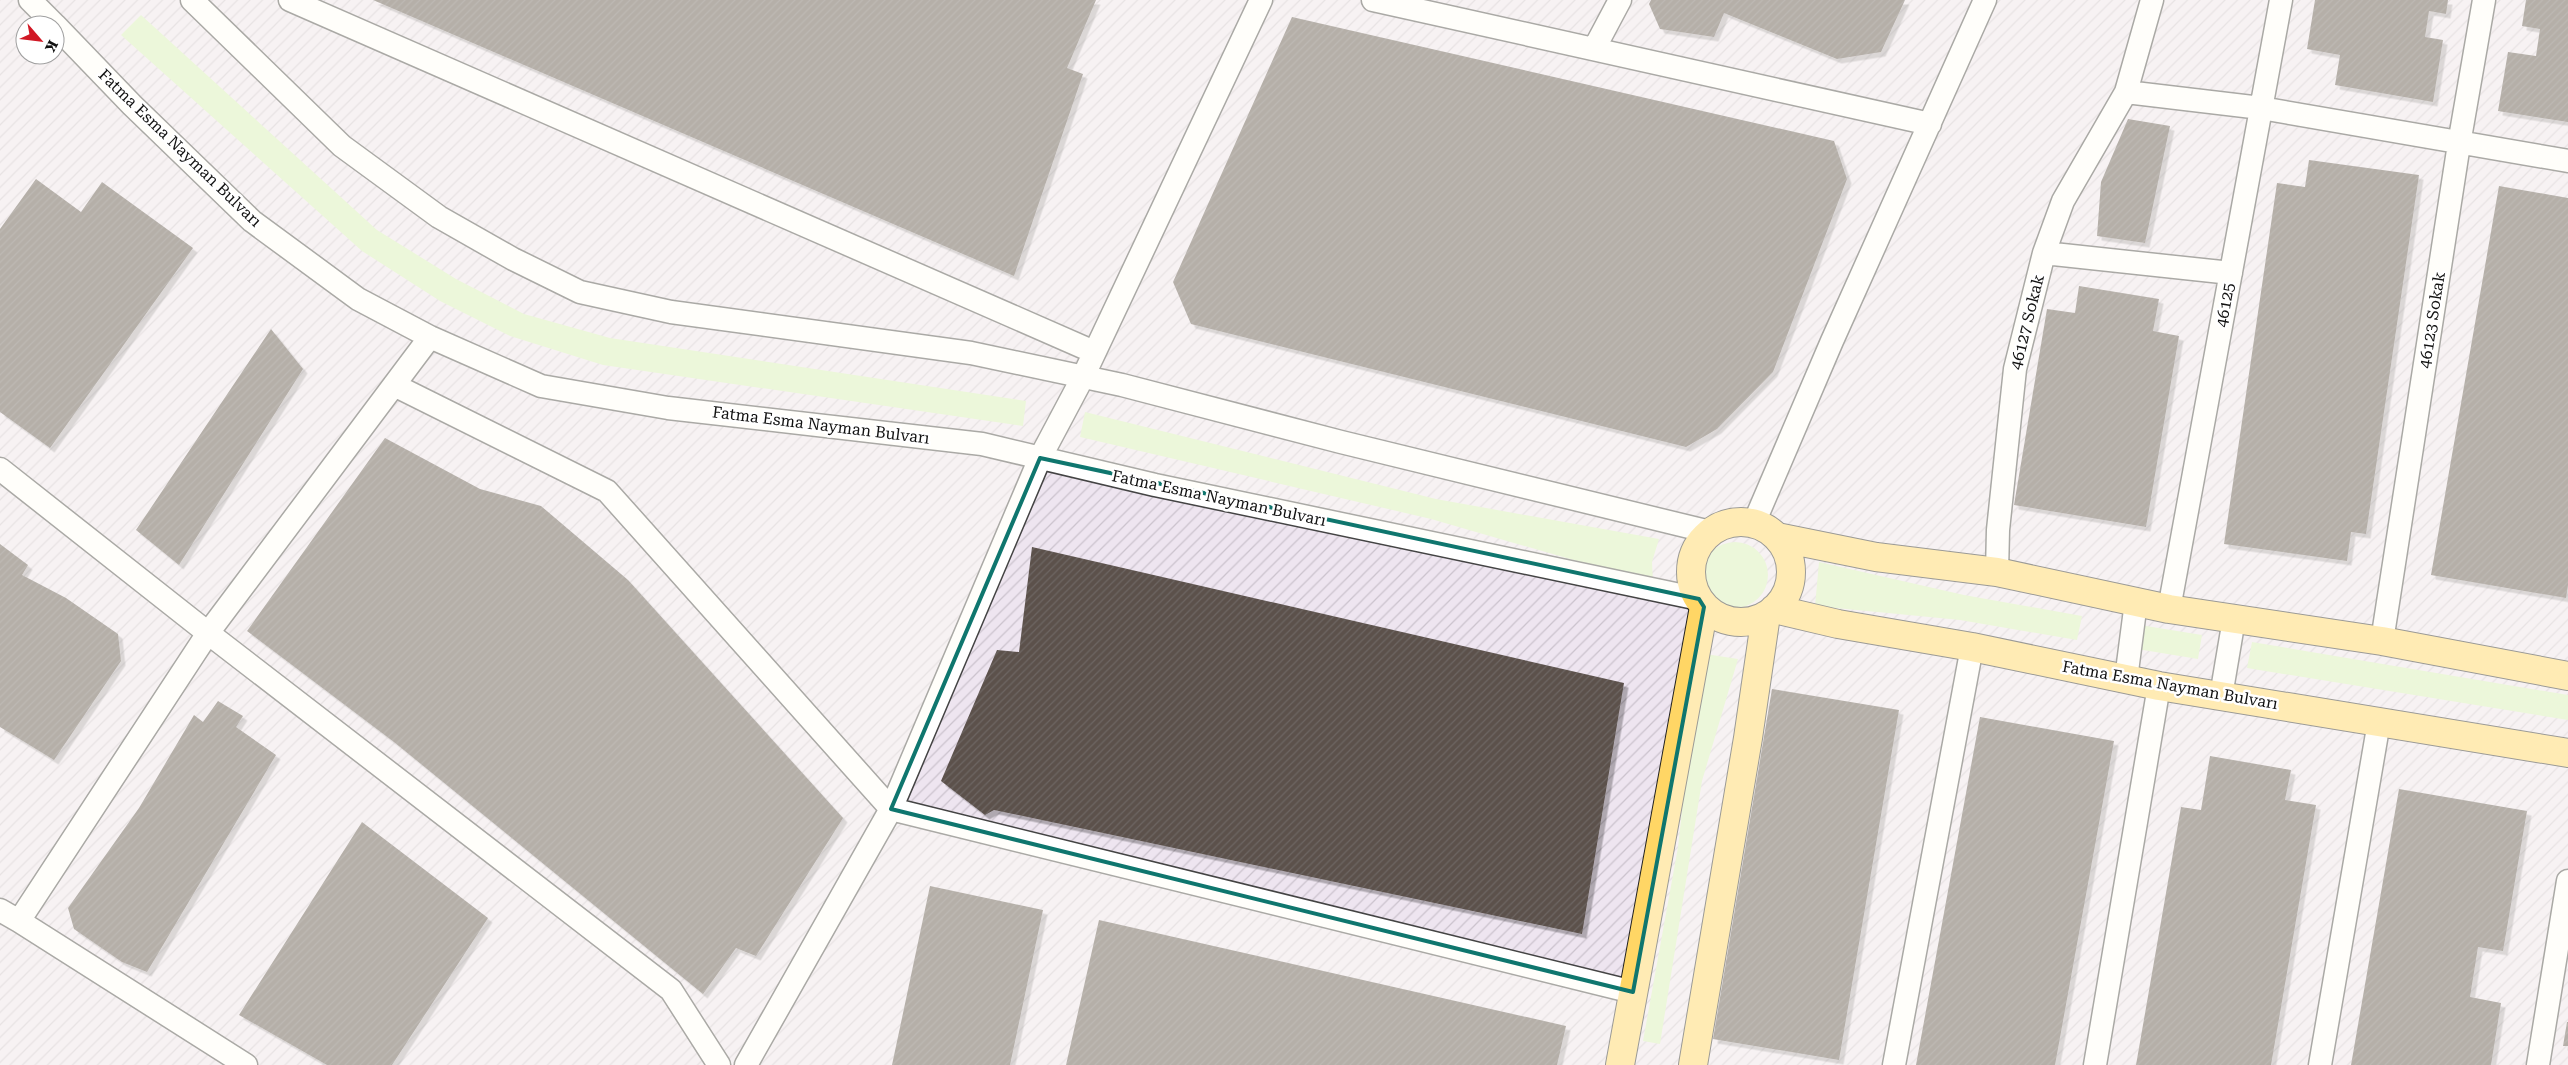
<svg xmlns="http://www.w3.org/2000/svg" width="2568" height="1065" font-family="'Roboto Serif',serif">
  <style>
    .industrial { fill: url(#industrial-furrows); fill-rule: evenodd }
    .grass { fill: #d6efb9 }
    .building { fill: url(#building-hatch); filter: url(#shadow) }
    .lines { fill: none; stroke-linecap: round; stroke-linejoin: round }
    .minor-casing { stroke: #444; stroke-width: 25 }
    .major-casing { stroke: #222; stroke-width: 30 }
    .minor { stroke: #fff; stroke-width: 22 }
    .major { stroke: #ffd665; stroke-width: 28 }
    .marked { fill: none; stroke: #0f766e; stroke-width: 4; stroke-linejoin: round }
    .labels { text-anchor: middle; dominant-baseline: central; stroke-width: 5; stroke-linejoin: round; paint-order: stroke }
    .street-label { font-size: 16px; fill: #111; stroke: #fff }
  </style>
  <defs>
    <pattern id="industrial-furrows" width="10" height="10" patternUnits="userSpaceOnUse" patternTransform="scale(1.25)"><rect width="10" height="10" fill="#eee5f0"/><path d="M-1 1l2-2M0 10L10 0M9 11l2-2" fill="none" stroke="#cbc3cd"/></pattern>
    <pattern id="building-hatch" width="6" height="6" patternUnits="userSpaceOnUse" patternTransform="scale(1.25)"><rect width="6" height="6" fill="#5b514c"/><path d="M-1 1l2-2M0 6l6-6M5 7l2-2" fill="none" stroke="#6e6662"/></pattern>
    <filter id="shadow"><feDropShadow dx="4.5" dy="4.5" stdDeviation="0" flood-color="#0004"/></filter>
  </defs>
  <rect width="100%" height="100%" fill="#fffdf5"/>
  <path class="industrial" d="M0,0H2568V1065H0ZM25,25H55V55H25Z"/>
  <path class="grass" d="M141,15L377,230L456,279L524,314L610,338L1026,401L1023,426L603,365L510,336L440,301L362,251L121,35Z
    M1085,412L1436,499L1659,539L1652,562L1653,583L1431,519L1080,437Z
    M1702 575a33 33 0 1 1 66 0a33 33 0 1 1-66 0Z
    M1819,562L1964,595L2082,616L2077,640L1960,620L1815,606Z
    M2140,625L2202,635L2198,659L2137,649Z
    M2252,642L2568,695V720L2247,668Z
    M1699,653L1738,659L1702,781L1660,1044L1643,1041L1678,847Z"/>
  <path class="building" d="M373,0H1096L1067,68L1083,74L1014,276Z
    M1651,0H1905L1881,52L1837,59L1724,13L1714,37L1660,29L1649,4Z
    M2315,0H2448L2446,14L2429,11L2425,37L2443,40L2433,102L2335,85L2340,55L2307,49Z
    M2526,0H2568V122L2498,111L2508,52L2536,56L2540,29L2522,26Z
    M1292,17L1834,141L1847,179L1773,372L1717,429L1686,447L1191,324L1173,282Z
    M2128,119L2170,126L2145,243L2097,236L2101,182Z
    M2309,160L2419,175L2366,534L2351,532L2347,561L2224,544L2277,183L2305,187Z
    M36,179L81,212L102,182L193,248L50,448L0,412V229Z
    M2499,186L2568,198V585L2566,598L2431,575Z
    M2079,286L2159,299L2153,331L2179,336L2146,527L2014,505L2047,309L2075,313Z
    M271,329L303,369L179,565L136,530Z
    M385,438L480,489L541,506L628,580L843,818L756,956L736,948L703,994L394,742L247,631Z
    M0,544L28,565L22,575L66,598L118,634L121,661L54,760L0,727Z
    M1032,547L1624,683L1582,934L994,810L985,815L941,781L997,650L1019,652Z
    M1772,689L1899,710L1839,1060L1713,1039Z
    M218,701L243,716L236,727L276,755L147,972L122,962L74,929L68,908L139,808L194,715L203,722Z
    M1980,717L2114,741L2055,1065H1916Z
    M2210,756L2291,770L2285,800L2316,805L2271,1065H2136L2181,807L2201,810Z
    M2399,789L2527,811L2503,951L2478,947L2470,997L2501,1003L2491,1065H2351Z
    M362,822L488,918L392,1065H327L239,1015Z
    M930,886L1043,910L1010,1065H892Z
    M1099,920L1566,1026L1557,1065H1066Z
    M2567,1022H2568V1046H2563Z"/>
  <g class="lines">
    <g class="minor-casing">
      <path id="minor" d="M30,0L55,25
        M192,0L342,146L439,217L513,259L580,292L671,312L971,353L1122,385L1341,442L1710,532
        M290,0L1094,352
        M1373,0L1930,124
        M55,25L132,105L252,221L358,299L430,337L541,386L668,408L982,444L1155,485L1699,599
        M1594,49L1620,0
        M2126,92L2152,0
        M2044,253L2231,273
        M394,385L607,491L891,809L1633,992
        M0,469L208,633L671,990L719,1065
        M1754,523L1832,341L1985,0
        M1997,572L1998,530L2015,369L2044,253L2063,201L2126,92L2261,108L2568,161
        M2169,609L2281,0
        M2382,641L2459,144L2484,0
        M2126,679L2136,602
        M2221,696L2234,619
        M0,910L19,921
        M246,1065L19,921L208,633L430,337
        M746,1065L891,809L1040,458L1083,377L1261,0
        M1894,1065L1972,647
        M2095,1065L2159,686
        M2320,1065L2379,722
        M2538,1065L2568,881"/>
    </g>
    <g class="major-casing">
      <path id="major" d="M1691 572a50 50 0 1 1 100 0a50 50 0 1 1-100 0Z
        M1777,537L1876,557L1997,572L2169,609L2382,641L2568,676
        M1774,609L1838,624L1972,647L2159,686L2568,753
        M1620,1065L1704,607
        M1693,1065L1748,738L1766,615"/>
    </g>
    <use href="#minor" class="minor"/>
    <use href="#major" class="major"/>
  </g>
  <path d="M0 0H2568V1065H0ZM1040,458L1699,599L1704,607L1633,992L891,809Z" fill="#fffdf5" fill-opacity=".55" fill-rule="evenodd"/>
  <path class="marked" d="M1040,458L1699,599L1704,607L1633,992L891,809Z"/>
  <g class="labels">
    <g class="street-label">
      <text transform="translate(180 148) rotate(44)">Fatma Esma Nayman Bulvarı</text>
      <text transform="translate(2225 305) rotate(-80)">46125</text>
      <text transform="translate(2432 320) rotate(-81)">46123 Sokak</text>
      <text transform="translate(2027 322) rotate(-76)">46127 Sokak</text>
      <text transform="translate(821 425) rotate(7)">Fatma Esma Nayman Bulvarı</text>
      <text transform="translate(1219 498) rotate(12)">Fatma Esma Nayman Bulvarı</text>
      <text transform="translate(2170 685) rotate(10)">Fatma Esma Nayman Bulvarı</text>
    </g>
  </g>
  <g transform="translate(40 40) rotate(118)"><circle r="24" fill="#ffffff" stroke="#a0a0a0"/>
  <path d="M0-4L9 19L0 12L-9 19Z" fill="#d11825"/>
  <text y="-8" font-size="14" font-weight="bold" text-anchor="middle" fill="#111111">K</text>
  </g>
</svg>
